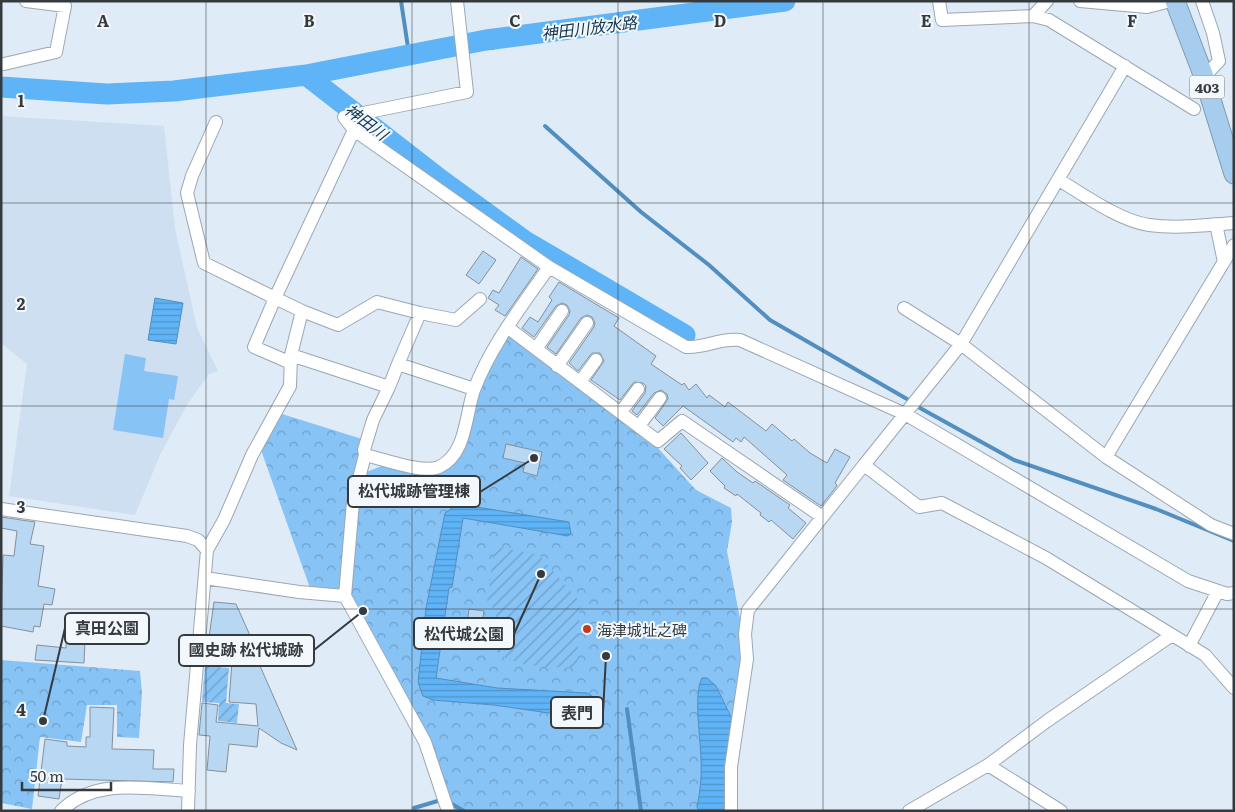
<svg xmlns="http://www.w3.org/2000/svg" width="1235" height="812" font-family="Literata,'Noto Sans JP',serif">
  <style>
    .built { fill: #cddff0 }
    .grass { fill: #87c3f5 }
    .park { fill: url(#park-crowns) }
    .garden { fill: url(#garden-furrows) }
    .water { fill: url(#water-rules); stroke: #528fc0 }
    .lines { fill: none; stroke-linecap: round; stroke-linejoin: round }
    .stream { stroke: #528fc0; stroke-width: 4 }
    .river { stroke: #5fb4f7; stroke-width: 21 }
    .building { fill: #b7d7f3; stroke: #84909b }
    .minor-casing { stroke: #9ba7b2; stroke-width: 14 }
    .highway-casing { stroke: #7f9ab0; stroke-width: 21 }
    .minor { stroke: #fff; stroke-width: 12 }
    .highway { stroke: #a7cdee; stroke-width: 19 }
    .grid { fill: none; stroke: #353a3e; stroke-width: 1; stroke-opacity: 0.55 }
    .poi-dot { fill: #c53b19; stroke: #f3f8fd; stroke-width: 2 }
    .labels { text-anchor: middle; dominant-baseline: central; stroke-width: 4; stroke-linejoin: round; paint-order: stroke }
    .shield { fill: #f3f8fd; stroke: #6e7377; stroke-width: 1 }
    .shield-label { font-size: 14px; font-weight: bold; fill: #353a3e }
    .poi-label { font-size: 15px; fill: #353a3e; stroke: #f3f8fd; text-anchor: start }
    .water-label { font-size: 16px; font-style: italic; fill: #10344f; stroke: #f3f8fd }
    .grid-label { font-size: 16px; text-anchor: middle; font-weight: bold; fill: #353a3e; stroke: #f3f8fd; stroke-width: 4; stroke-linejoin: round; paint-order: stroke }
    .leader { fill: none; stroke: #353a3e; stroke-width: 2 }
    .callout-dot { fill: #353a3e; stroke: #f3f8fd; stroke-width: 2 }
    .callout { fill: #f3f8fd; stroke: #353a3e; stroke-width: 2 }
    .callout-label { font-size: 16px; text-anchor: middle; font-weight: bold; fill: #353a3e }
  </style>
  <defs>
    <pattern id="park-crowns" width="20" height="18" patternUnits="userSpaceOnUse" patternTransform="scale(1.25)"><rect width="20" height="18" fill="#87c3f5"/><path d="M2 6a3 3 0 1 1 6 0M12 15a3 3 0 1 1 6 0" fill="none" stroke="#6f9fc8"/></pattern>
    <pattern id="garden-furrows" width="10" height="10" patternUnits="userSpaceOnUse" patternTransform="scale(1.25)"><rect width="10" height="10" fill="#87c3f5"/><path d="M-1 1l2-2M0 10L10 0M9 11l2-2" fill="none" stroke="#6f9fc8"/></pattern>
    <pattern id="water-rules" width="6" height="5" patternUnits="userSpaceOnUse" patternTransform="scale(1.25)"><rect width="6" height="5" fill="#5fb4f7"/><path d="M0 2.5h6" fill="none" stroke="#4f93c9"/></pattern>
  </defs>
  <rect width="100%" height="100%" fill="#dfecf7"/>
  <path class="built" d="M1,116L164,126L175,228L197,328L218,371L209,374L188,403L160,455L135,515L9,496L27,364L1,343Z"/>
  <path class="grass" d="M125,354L146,358L144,371L178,376L174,400L169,399L163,438L113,430Z"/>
  <path class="park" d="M507,332L657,447L696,490L731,508L732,522L727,551L740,619L742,660L728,811H453L349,595L359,501L364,473L384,465L445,471L480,384Z
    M282,414L362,439L340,591L310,588L261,450L279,415Z
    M1,660L140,671L142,693L139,738L117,737V705H87L81,742L40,737L32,809L1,803Z"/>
  <path class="garden" d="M497,547L539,555L580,602L577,664L574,668C553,667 500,668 492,644L497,610L487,604L494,550Z
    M205,666L229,668L226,703L239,704L237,723L218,721L219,703L202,702Z"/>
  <path class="water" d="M155,298L183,303L176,344L148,340Z
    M458,504L569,522L571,534L568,536L463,518L452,587L449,588L436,678L497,688L587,693L592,696L587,716L583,718L494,705L433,700L423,696L418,682L426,608L445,513Z
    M702,678H707L716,686L734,723L728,811H699L697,807C700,792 702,776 701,760C701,742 693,694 702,678Z"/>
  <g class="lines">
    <path class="stream" d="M401,1L409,54
      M486,40L493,48
      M545,126L641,212L709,265L770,320L907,399
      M920,408L1014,460L1156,509L1234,541
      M627,709L641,811
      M450,803L464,811
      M414,808L441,800"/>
    <path class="river" d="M306,75L441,180L525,241L685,335
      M1,87L107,94L174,91L306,75L486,40L785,1"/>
  </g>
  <path class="building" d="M483,251L496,260L479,284L466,275Z
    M521,257L538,269L505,316L495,310L499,305L488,298L493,290L499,293Z
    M559,282L619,318L614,326L656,356L651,364L682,385L684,383L689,390L696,384L707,398L709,395L725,407L728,402L766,431L772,424L792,441L794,439L810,453L827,463L835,449L850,457L835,483L837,485L836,487L821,506L783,480L787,475L744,437L741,442L736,438L733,442L683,406L663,426L655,418L668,399L667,394L661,390L654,393L637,415L632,411L645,393L646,386L643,383L634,382L620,400L591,380L604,361L600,353H592L578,371L569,363L594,327L595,323L592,317L587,315L581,318L556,354L547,347L569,315L570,311L567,305L562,303L556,306L534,337L522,328L530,317L538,322L552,300L549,297Z
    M681,433L708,463L691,480L680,468L682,466L664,449Z
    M506,444L542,452L537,476L523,472L525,463L503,458Z
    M722,458L737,472L753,483L755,481L790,505L788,508L806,523L793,539L771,520L769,522L760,515L761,513L737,494L736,496L724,488L725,486L710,471Z
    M1,517L35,522L30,544L44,546L38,586L55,589L52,605L44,604L40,627L34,626L33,632L1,626L3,555L14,556L17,531L1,528Z
    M214,602L236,604L256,649L253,650L297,750L281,743L259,728L257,747L229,744L226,772L207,770L210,736L199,735L202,703L218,705L216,722L258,726L256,704L229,702L232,661L206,659Z
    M469,609L484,611L480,636L466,634Z
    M66,640L85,641L84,663L35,660L37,645L66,648Z
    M90,707L114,708L112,749L154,750L153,769H174L173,782L62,779L59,799L38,796L45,739L67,742V746L86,747V737H90Z"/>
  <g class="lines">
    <g class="minor-casing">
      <path id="minor" d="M939,1L942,20L1033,16L1049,20L1194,109
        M1080,1L1147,7L1171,1
        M1202,1L1213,33L1219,61L1204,77
        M1033,16L1047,1
        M4,64L56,52L65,6L26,1
        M216,122L192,176L187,193L204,263L275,298L254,347L291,363
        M354,130L549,267L686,347C706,348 718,338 740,340L905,414L1188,581L1227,594L1234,593
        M1059,180C1084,195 1120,221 1149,225C1177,229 1206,225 1234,223
        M1216,224L1224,262
        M904,308L961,344L1106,457L1211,525L1234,534
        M302,311L338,325L377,302L420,313L398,364
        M420,313L456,320L480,299
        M507,327L658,441L682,421L821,516
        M536,349L562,311
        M291,355L389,387L398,364L474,389
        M557,366L587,323
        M580,382L596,360
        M621,412L638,389
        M639,426L660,398
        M365,455L364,450L373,420L389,387
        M1106,457L1234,245
        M864,465L961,344L1125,66
        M1,509L187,536L198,540L207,550
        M205,578L299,592L345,596
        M1189,646L1218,591
        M988,765L1061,811
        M61,811C95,777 146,789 189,791
        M188,811L190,745L207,550L224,520L252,455L290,386L291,355L302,311L275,298L354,130L344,117L467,92L457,1
        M448,811L425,742L345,596L353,502L365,455C383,459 423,474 439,467C467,454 465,415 474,390C491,345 522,306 549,267
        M731,811V767L747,659L745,634L748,610L864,465L919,507L942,503L1046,558L1205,655L1234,688
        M909,811L988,765L1047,721L1172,635"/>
    </g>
    <g class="highway-casing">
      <path id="highway" d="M1175,1L1204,77L1234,174"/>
    </g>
    <use href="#minor" class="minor"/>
    <use href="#highway" class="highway"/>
  </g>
  <path class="grid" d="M206,1V811M412,1V811M618,1V811M823,1V811M1029,1V811M1,203H1234M1,406H1234M1,609H1234"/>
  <circle class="poi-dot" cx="587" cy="629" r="5"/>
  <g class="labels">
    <rect class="shield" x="1189.5" y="75.5" width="35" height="23" rx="4"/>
    <g class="shield-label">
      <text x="1207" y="87">403</text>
    </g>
    <g class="poi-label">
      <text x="597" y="629">海津城址之碑</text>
    </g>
    <g class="water-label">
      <text transform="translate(589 27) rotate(-7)">神田川放水路</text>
      <text transform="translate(367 121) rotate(37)">神田川</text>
    </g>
  </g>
  <g class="grid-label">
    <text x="103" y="27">A</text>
    <text x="309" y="27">B</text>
    <text x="515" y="27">C</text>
    <text x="720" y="27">D</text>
    <text x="926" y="27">E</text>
    <text x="1132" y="27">F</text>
    <text x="21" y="107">1</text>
    <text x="21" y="310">2</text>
    <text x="21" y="513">3</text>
    <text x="21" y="716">4</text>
  </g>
  <path class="leader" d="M534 458L480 492M43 721L65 628M541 574L514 634M363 611L314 650M606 656L603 713"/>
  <g class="callout-dot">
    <circle cx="534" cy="458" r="5"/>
    <circle cx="43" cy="721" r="5"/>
    <circle cx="541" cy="574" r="5"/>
    <circle cx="363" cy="611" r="5"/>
    <circle cx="606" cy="656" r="5"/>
  </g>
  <g class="callout">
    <rect x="348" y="476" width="132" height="31" rx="5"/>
    <rect x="65" y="613" width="84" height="31" rx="5"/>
    <rect x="414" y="618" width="100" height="31" rx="5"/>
    <rect x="179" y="635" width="135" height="31" rx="5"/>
    <rect x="551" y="697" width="52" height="31" rx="5"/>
  </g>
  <g class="callout-label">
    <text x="414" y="497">松代城跡管理棟</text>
    <text x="107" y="634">真田公園</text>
    <text x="464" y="640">松代城公園</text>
    <text x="246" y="656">國史跡 松代城跡</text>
    <text x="577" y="719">表門</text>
  </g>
  <rect width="1235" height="812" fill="none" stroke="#353a3e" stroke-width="5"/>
  <path d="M22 782v8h89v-8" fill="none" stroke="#353a3e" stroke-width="2.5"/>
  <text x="30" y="782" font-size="15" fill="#353a3e" stroke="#f3f8fd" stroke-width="4" paint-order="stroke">50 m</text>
</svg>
